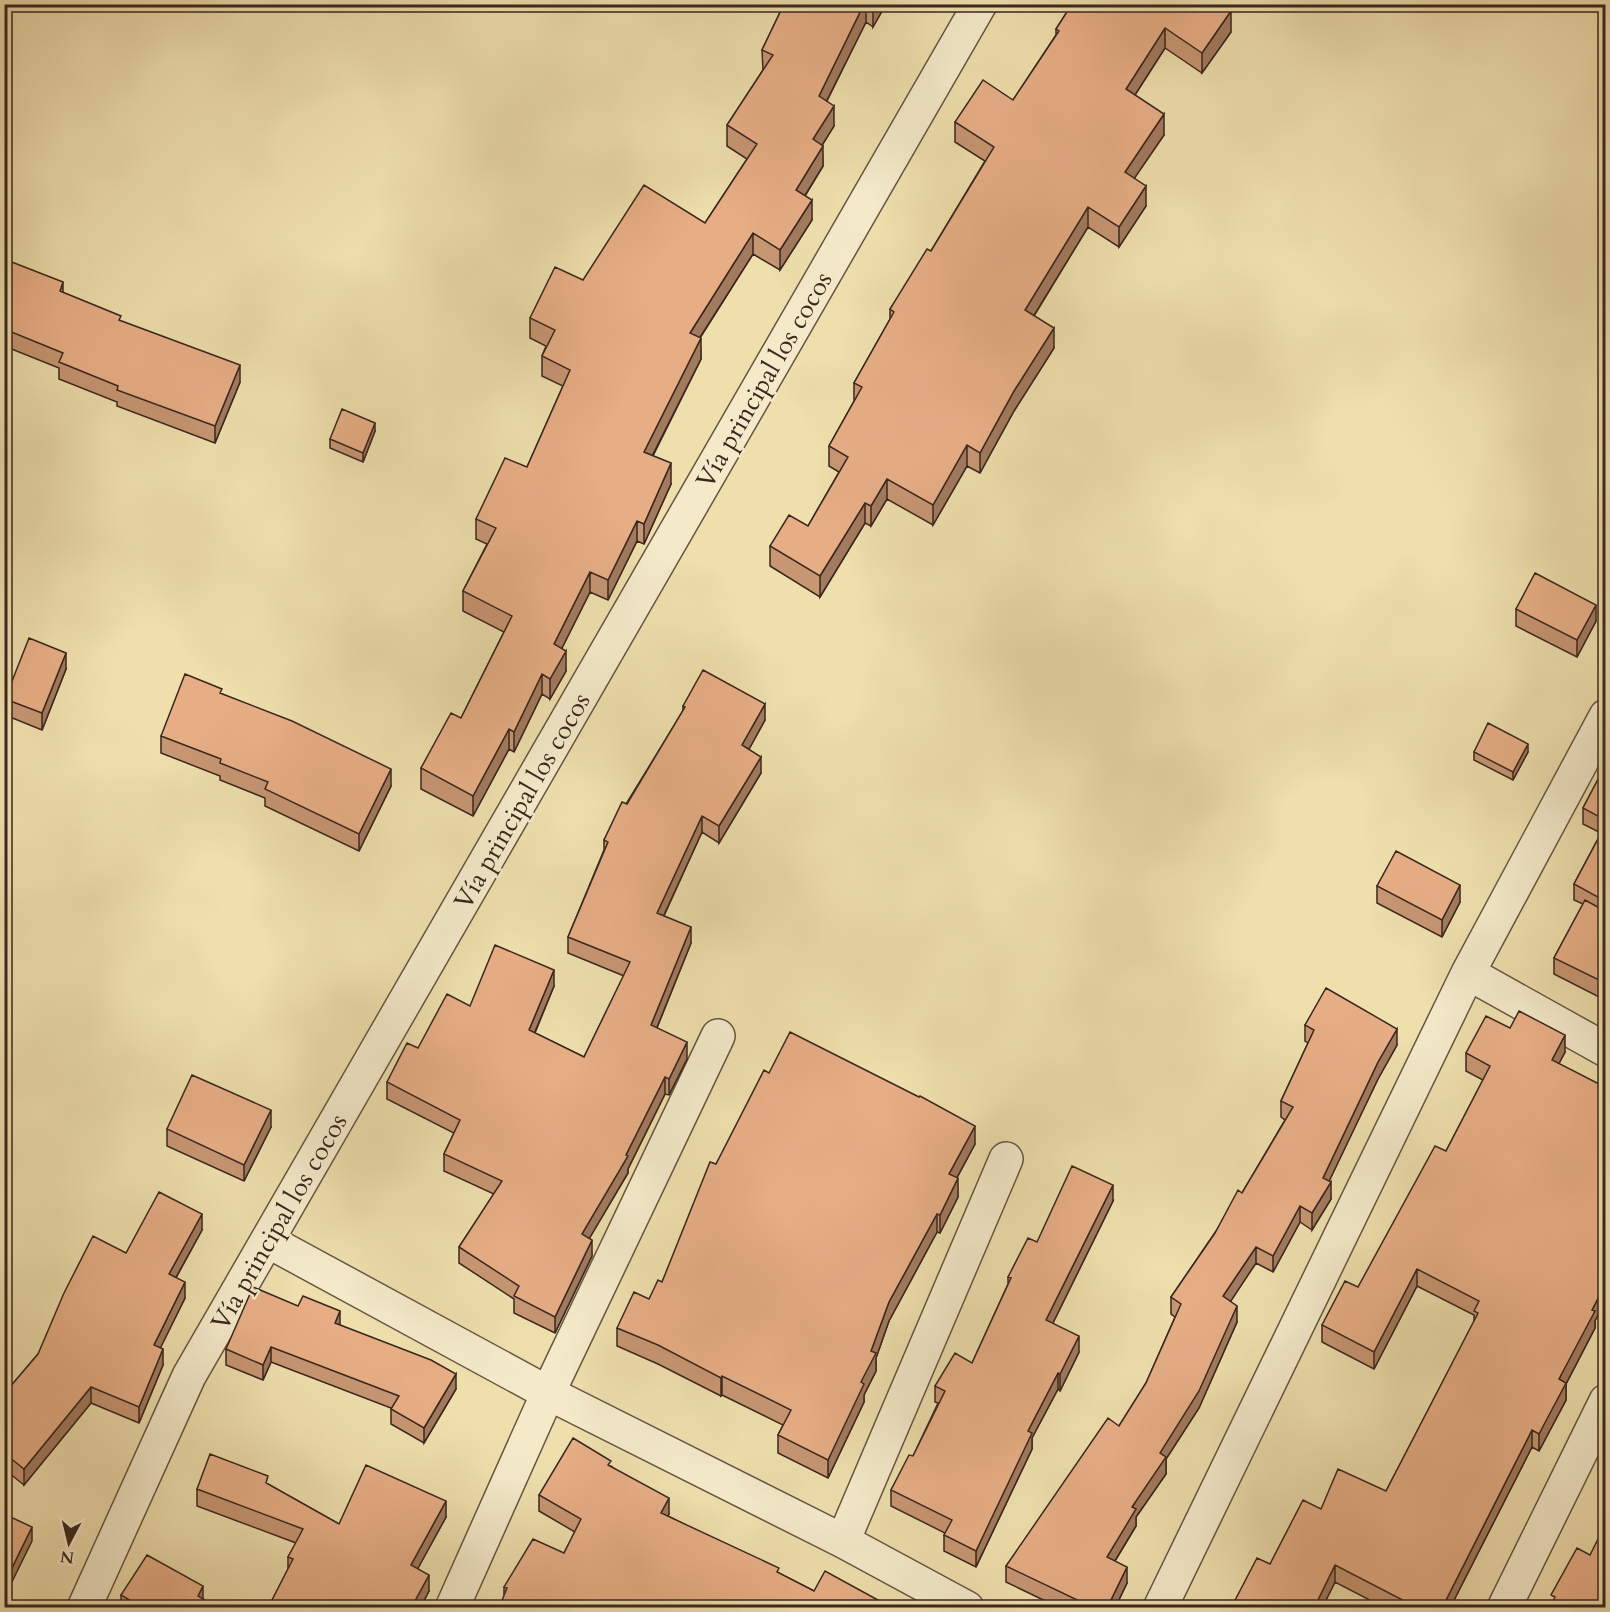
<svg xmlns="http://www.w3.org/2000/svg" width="1610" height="1612" font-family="Cardo,serif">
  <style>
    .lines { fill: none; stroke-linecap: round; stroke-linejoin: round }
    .minor-casing { stroke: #675542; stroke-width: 36 }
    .tertiary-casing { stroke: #675542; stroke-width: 36 }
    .minor { stroke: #f4eaca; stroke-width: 33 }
    .tertiary { stroke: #f4eaca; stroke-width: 33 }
    .wall { fill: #c79673; stroke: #3a271e; stroke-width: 1.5 }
    .shaded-wall { fill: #a27a5e; stroke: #3a271e; stroke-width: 1.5 }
    .building { fill: #e7ae86; stroke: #3a271e; stroke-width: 1.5 }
    .labels { text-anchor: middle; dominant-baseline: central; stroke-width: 4.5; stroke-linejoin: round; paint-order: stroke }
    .street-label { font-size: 26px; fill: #3a271e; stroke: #f4eaca }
  </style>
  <rect width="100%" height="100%" fill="#eedfad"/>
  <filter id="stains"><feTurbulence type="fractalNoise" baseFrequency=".00333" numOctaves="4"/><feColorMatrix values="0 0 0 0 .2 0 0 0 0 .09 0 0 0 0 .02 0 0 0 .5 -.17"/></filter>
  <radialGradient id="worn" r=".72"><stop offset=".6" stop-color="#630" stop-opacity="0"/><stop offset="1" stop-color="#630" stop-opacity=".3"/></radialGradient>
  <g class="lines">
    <g class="minor-casing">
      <path id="minor" d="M1468,973L1606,1050
        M268,1241L548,1393L843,1541L967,1608
        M843,1541L1006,1159
        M452,1608L548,1393L718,1036
        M1160,1608L1468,973L1606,716
        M1504,1608L1606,1401"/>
    </g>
    <g class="tertiary-casing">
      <path id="tertiary" d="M84,1608L189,1376L980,4"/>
    </g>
    <use href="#minor" class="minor"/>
    <use href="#tertiary" class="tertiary"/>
  </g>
  <path class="wall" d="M784,4H886L873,27L866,22L827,101L834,126L822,145L823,166L805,196L812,220L780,270L753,254L700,338L701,359L653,456L671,484L644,544L637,541L608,600L590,592L562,648L566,671L550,699L542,694L514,752L509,749L473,816L421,789V768L461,718L504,632L463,611V591L487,544L476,539V519L527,467L563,386L542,376V356L546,346L530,338V318L583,280L705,223L747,159L727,146V125L763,70L762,50Z
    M1072,4L1231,32L1202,73L1165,48L1135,95L1164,135L1134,178L1146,206L1119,247L1088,227L1034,316L1054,348L1014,411L980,473L967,466L933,525L887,499L871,526L865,523L820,597L770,566V546L808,526L839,472L829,466V446L854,401V383L890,319V309L931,251L985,161L955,142V122L1013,100L1056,35V29Z
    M4,248L5,259L63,293L240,382L215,443L117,406V402L59,379V368L4,346Z
    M375,431L363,462L330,448V439Z
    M1516,609L1596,621L1577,657L1516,626Z
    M66,669L42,730L5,715V699Z
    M222,694L391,786L359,851L265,806V798L220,780V776L161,753V736Z
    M683,706L765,720L749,749L761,773L719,843L702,832L664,916L691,943L657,1028L687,1059L669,1095L665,1094L628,1169V1173L589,1238L592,1256L555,1333L514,1313V1299L459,1263V1247L494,1194L444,1171V1154L454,1133L387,1099V1082L418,1048L470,1006L554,986L535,1033L584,1057L624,976L568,953V937L604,850V840L683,711Z
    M1474,752H1528L1513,780L1474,760Z
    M1605,766V994L1603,999L1554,974V958L1583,904L1574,900V884L1601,833L1583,824V808Z
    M1377,886L1460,902L1442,937L1377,903Z
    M1305,1025L1397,1045L1378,1079L1329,1181L1331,1199L1312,1230L1300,1222L1273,1272L1256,1263L1230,1301L1237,1322L1199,1408L1166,1459V1474L1136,1517V1526L1115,1561L1127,1583L1115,1608H1060L1006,1582V1566L1119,1426L1146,1383L1175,1317L1171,1314V1297L1242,1193L1285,1120L1281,1117V1101L1308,1043L1305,1041Z
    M1510,1028L1565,1052L1559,1063L1595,1321V1328L1566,1384V1400L1539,1451L1532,1447L1450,1608H1385L1335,1582L1322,1608H1231L1270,1564L1321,1509L1386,1491L1474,1322V1315L1417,1286L1374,1369L1322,1342V1325L1358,1287L1446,1151L1483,1080L1466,1071V1053Z
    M769,1073L975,1144L957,1178L958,1197L940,1233L937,1232L889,1321L876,1358V1371L864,1395V1402L828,1478L778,1453V1435L783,1425L722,1395L721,1396L658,1364L617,1346V1328L649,1299L662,1282L716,1164Z
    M271,1127L244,1181L167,1146V1129Z
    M1113,1201L1053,1323L1079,1352L1060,1391L1058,1389L1032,1438V1449L976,1567L944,1551V1535L945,1533L891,1506V1490L913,1456L938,1403L935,1402V1386L972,1363L1008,1284V1277L1037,1242Z
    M202,1230L176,1278L185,1298L160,1348L163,1365L139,1423L91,1403L24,1485L4,1469V1394L38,1354L126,1253Z
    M340,1325L456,1389L424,1443L391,1424V1408L271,1362L263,1380L226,1365V1349Z
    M611,1466L669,1514L668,1516L814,1591L887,1605L504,1595V1587L564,1553L575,1532L539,1511V1495Z
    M268,1484L339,1524L446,1517L418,1568L429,1591L420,1608H268L288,1569V1557L296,1543L197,1506V1489Z
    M121,1595L203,1599L218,1608H121Z"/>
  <path class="shaded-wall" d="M864,4H866V22L819,116V96Z
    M875,4H886L873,27V6Z
    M1231,11V32L1202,73V53Z
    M1165,28V48L1126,109V89Z
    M834,106V126L813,160V139Z
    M1164,114V135L1125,192V172Z
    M823,146V166L796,210V190Z
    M1146,186V206L1119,247V227Z
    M812,200V220L780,270V250Z
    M1088,207V227L1025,330V310Z
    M753,233V254L690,353V333Z
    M63,282V298L60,291Z
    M1054,328V348L1014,411L980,473V453L1014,391Z
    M701,338V359L644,472V452Z
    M240,365V382L215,443V426Z
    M375,423V431L363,462V453Z
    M967,445V466L933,525V505Z
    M671,463V484L644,544V524Z
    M887,479V499L871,526V506Z
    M865,503V523L820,597V576Z
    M637,521V541L608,600V580Z
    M590,572V592L554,664V644Z
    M1596,605V621L1577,657V640Z
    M566,651V671L550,699V679Z
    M66,653V669L42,730V713Z
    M542,674V694L514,752V732Z
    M765,704V720L742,762V745Z
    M509,729V749L473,816V796Z
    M1528,744V752L1513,780V772Z
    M761,757V773L719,843V826Z
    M391,769V786L359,851V834Z
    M702,816V832L657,930V913Z
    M1460,885V902L1442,937V920Z
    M691,927V943L651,1042V1025Z
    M554,970V986L529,1046V1030Z
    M1605,977V994L1603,999V982Z
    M1397,1029V1045L1378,1079L1323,1194V1178L1378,1062Z
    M1565,1035V1052L1552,1077V1060Z
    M687,1042V1059L669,1095V1079Z
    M665,1077V1094L628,1169V1173L582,1251V1234L626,1155Z
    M271,1110V1127L244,1181V1165Z
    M975,1126V1144L949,1192V1174Z
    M958,1178V1197L940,1233V1215Z
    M1331,1182V1199L1312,1230V1213Z
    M1113,1185V1201L1046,1337V1320Z
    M1300,1206V1222L1273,1272V1256Z
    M202,1214V1230L169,1290V1274Z
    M937,1214V1232L889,1321L876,1358V1371L864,1395V1402L828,1478V1460L861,1382L871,1351L889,1302Z
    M592,1240V1256L555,1333V1317Z
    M1256,1247V1263L1223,1313V1296Z
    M1417,1269V1286L1374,1369V1352Z
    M185,1282V1298L154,1361V1345Z
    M1605,1285V1302L1595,1321V1328L1566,1384V1400L1539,1451V1434L1559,1379L1592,1310Z
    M1237,1306V1322L1199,1408L1166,1459V1474L1136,1517V1526L1107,1574V1557L1160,1453Z
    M340,1311V1326L335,1323Z
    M1079,1336V1352L1060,1391V1374Z
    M271,1347V1362L263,1380V1365Z
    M163,1349V1365L139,1423V1407Z
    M1058,1373V1389L1032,1438V1449L976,1567V1551L1028,1431Z
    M456,1374V1389L424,1443V1428Z
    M722,1376V1395L721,1396V1378Z
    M91,1387V1403L24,1485V1469Z
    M1532,1430V1447L1450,1608H1442Z
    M669,1498V1514L661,1529V1513Z
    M446,1501V1517L411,1581V1565Z
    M32,1527V1541L4,1598V1584Z
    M1335,1565V1582L1322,1608H1314Z
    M1127,1567V1583L1115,1608H1107Z
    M429,1575V1591L420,1608H411Z
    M203,1586V1602L198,1596Z"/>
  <path class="building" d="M784,4H864L819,96L834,106L813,139L823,146L796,190L812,200L780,250L753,233L690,333L701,338L644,452L671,463L644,524L637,521L608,580L590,572L554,644L566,651L550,679L542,674L514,732L509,729L473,796L421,768L451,713L461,718L512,616L463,591L496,528L476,519L505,458L527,467L570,370L542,356L555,330L530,318L555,267L583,280L644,185L705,223L757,144L727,125L773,55L762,50Z
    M1072,4H1221L1231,11L1202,53L1165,28L1126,89L1164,114L1125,172L1146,186L1119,227L1088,207L1025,310L1054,328L1014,391L980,453L967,445L933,505L887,479L871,506L865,503L820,576L770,546L789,515L808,526L848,457L829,446L862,387L854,383L894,312L890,309L927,249L931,251L994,147L955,122L983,80L1013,100L1059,31L1056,29Z
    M4,259L63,282L60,291L121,316L119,320L240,365L215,426L117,390L118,386L59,362L63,353L4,329V323L6,319L4,318Z
    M342,409L375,423L363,453L330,439Z
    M1535,573L1596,605L1577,640L1516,609Z
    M29,638L66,653L42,713L5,699Z
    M703,670L765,704L742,745L761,757L719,826L702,816L657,913L691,927L651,1025L687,1042L669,1079L665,1077L626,1155L628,1156L582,1234L592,1240L555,1317L514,1296L519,1286L459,1247L502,1181L444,1154L460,1120L387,1082L407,1043L418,1048L447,994L470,1006L495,945L554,970L529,1030L584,1057L630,962L568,937L608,842L604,840L622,802L627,804L685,707L683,706Z
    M185,674L222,689L220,693L292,721L391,769L359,834L265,789L268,782L220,763L221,759L161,736Z
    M1488,723L1528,744L1513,772L1474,752Z
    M1605,766V820L1583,808Z
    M1605,826V901L1574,884Z
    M1396,851L1460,885L1442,920L1377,886Z
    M1585,900L1605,911V977L1603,982L1554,958Z
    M1326,988L1397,1029L1378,1062L1323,1178L1331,1182L1312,1213L1300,1206L1273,1256L1256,1247L1223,1296L1237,1306L1199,1391L1160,1453L1166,1457L1132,1507L1136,1509L1107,1557L1127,1567L1107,1608H1094L1006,1566L1108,1418L1119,1426L1146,1383L1181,1304L1171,1297L1215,1233L1238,1190L1242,1193L1293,1107L1281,1101L1314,1030L1305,1025Z
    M1519,1011L1565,1035L1552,1060L1605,1087V1285L1592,1310L1595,1311L1559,1379L1566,1383L1539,1434L1532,1430L1442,1608H1418L1335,1565L1314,1608H1231L1257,1558L1270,1564L1303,1500L1321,1509L1338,1469L1386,1491L1478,1313L1474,1311L1479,1301L1417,1269L1374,1352L1322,1325L1345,1281L1358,1287L1435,1146L1446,1151L1490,1066L1466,1053L1486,1016L1510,1028Z
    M790,1032L919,1097L920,1096L975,1126L949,1174L958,1178L940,1215L937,1214L889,1302L871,1351L876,1353L861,1382L864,1384L828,1460L778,1435L791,1410L722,1376L721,1378L658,1345L617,1328L634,1292L649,1299L658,1280L662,1282L710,1162L716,1164L764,1070L769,1073Z
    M192,1075L271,1110L244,1165L167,1129Z
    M1072,1166L1113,1185L1046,1320L1079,1336L1060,1374L1058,1373L1028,1431L1032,1433L976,1551L944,1535L952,1520L891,1490L909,1455L913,1456L945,1391L935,1386L955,1353L972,1363L1011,1278L1008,1277L1028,1238L1037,1242Z
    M159,1192L202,1214L169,1274L185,1282L154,1345L163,1349L139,1407L91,1387L24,1469L4,1453V1394L38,1354L64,1293L93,1236L126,1253Z
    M253,1287L298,1306L303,1296L340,1311L335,1323L431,1360L456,1374L424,1428L391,1409L399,1396L271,1347L263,1365L226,1349Z
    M573,1438L611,1461L608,1465L669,1498L661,1513L779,1568L777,1572L814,1591L825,1571L887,1605L895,1608H499L507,1588L504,1587L533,1539L564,1553L581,1519L539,1495Z
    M210,1454L268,1476L266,1483L339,1524L366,1465L446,1501L411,1565L429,1575L411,1608H268L293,1559L288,1557L303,1529L197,1489Z
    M4,1514L32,1527L4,1584Z
    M1605,1525V1608H1549L1555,1597L1551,1595L1577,1548L1590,1555Z
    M147,1555L203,1586L198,1596L218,1608H139L140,1606L121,1595Z"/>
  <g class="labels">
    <g class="street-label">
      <text transform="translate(764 380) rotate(-60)">Vía principal los cocos</text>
      <text transform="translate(522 801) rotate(-60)">Vía principal los cocos</text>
      <text transform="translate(279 1222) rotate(-60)">Vía principal los cocos</text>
    </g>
  </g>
  <rect width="1610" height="1612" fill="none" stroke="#eedfad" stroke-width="24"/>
  <rect x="6" y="6" width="1598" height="1600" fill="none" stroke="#3a271e" stroke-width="3"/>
  <rect x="12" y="12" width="1586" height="1588" fill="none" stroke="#3a271e" stroke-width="1.5"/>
  <g transform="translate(69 1543) rotate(187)" stroke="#f4eaca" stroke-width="4.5" paint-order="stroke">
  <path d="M0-4.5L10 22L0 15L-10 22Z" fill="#3a271e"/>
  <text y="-9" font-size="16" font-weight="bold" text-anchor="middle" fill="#3a271e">N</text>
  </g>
  <rect width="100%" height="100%" filter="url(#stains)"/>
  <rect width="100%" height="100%" fill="url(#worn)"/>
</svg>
